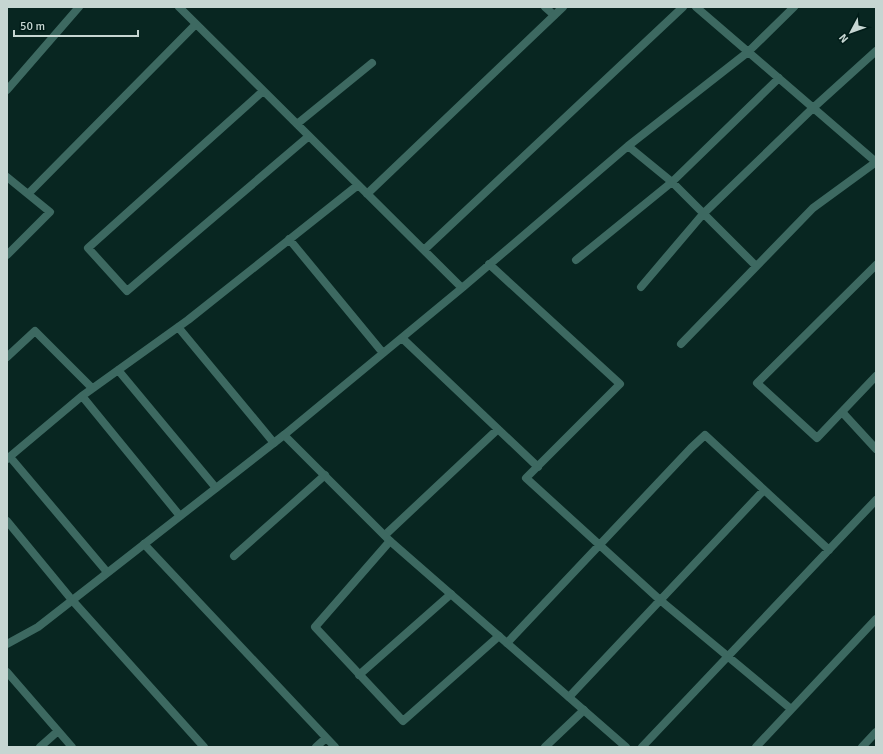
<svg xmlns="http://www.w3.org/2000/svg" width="883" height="754" font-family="Signika,sans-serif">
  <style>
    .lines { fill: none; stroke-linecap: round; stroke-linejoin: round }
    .service { stroke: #3d6961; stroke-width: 8 }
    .minor { stroke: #3d6961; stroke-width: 8 }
    .tertiary { stroke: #3d6961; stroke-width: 8 }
  </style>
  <rect width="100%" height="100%" fill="#082621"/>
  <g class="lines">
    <path class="service" d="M545,7L554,15"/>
    <path class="minor" d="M179,7L462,288
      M696,7L876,162
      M7,90L79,7
      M263,91L88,248L127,291L309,136
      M297,124L372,63
      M628,146L672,182L756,266
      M7,177L50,212L7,255
      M28,194L196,24
      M367,194L563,7
      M289,239L383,353
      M424,250L683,7
      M576,260L672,182L779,78
      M489,264L620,384L526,478L660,600L791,709
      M876,265L757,383L817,438L876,376
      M641,287L703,214L813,108L876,51
      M178,327L274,443
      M402,338L538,467
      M681,344L813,208L876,162
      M7,357L35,331L92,388
      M118,370L216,488
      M82,396L180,516
      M842,412L876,449
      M284,435L462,288L628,146L748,52L794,7
      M10,457L107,572
      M7,459L82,396L188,320L358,185
      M7,521L72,600L204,747
      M385,535L498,429
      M390,541L315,627L403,721L499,636
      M144,544L335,747
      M234,556L325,475
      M507,643L691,448L705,435L829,550
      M7,672L72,747
      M359,675L451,594
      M569,697L764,490
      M40,747L58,731
      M316,747L326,738
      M545,747L584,710
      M642,747L876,500
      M756,747L876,619"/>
    <path class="tertiary" d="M7,644L38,627L284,435L390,541L626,747
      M862,747L876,732"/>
  </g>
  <rect width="883" height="754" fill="none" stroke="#c6d6d2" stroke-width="16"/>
  <g transform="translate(851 32) rotate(229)" stroke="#001c18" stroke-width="3" paint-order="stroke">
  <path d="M0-3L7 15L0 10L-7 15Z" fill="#c6d6d2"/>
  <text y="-6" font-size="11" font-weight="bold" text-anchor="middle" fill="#c6d6d2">N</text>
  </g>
  <path d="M14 30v6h124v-6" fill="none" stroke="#c6d6d2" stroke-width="2"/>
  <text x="20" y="30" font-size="12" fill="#c6d6d2" stroke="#001c18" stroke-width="3" paint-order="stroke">50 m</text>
</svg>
